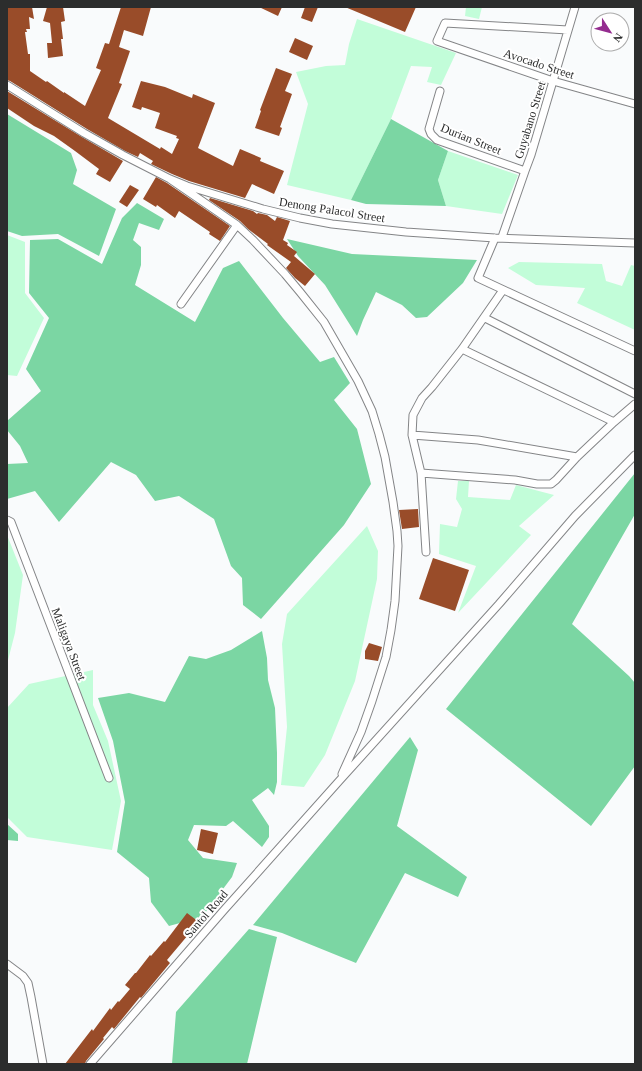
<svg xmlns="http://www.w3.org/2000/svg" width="642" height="1071" font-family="Georgia,serif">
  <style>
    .green { fill: #c2fdd9 }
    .forest { fill: #7bd6a3 }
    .building { fill: #994c29 }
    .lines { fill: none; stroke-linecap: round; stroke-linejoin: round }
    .minor-casing { stroke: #848587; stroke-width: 9 }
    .minor { stroke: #fff; stroke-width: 7 }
    .labels { text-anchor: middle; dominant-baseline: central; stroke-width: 4; stroke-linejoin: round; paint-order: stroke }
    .street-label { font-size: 12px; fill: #2c2d2d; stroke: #fff }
  </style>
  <rect width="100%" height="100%" fill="#f9fbfc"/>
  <path class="green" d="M466,7H482L479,19L465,16Z
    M357,19L456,53L441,85L427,82L432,67L411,66L391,119L351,200L287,185L308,104L296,72L326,66L345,65L349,44Z
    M448,151L518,175L502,214L446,206L438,180Z
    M7,235L25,242V293L44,318L17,376L7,375Z
    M519,262L602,264L606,281L622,286L631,265L635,266V330L577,303L585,288L536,285L508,268Z
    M458,481H469L468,497L510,500L516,485L554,495L519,526L531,535L458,613L476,566L439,554L440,524L457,527L462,509L456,499Z
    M367,526L378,551L377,579L355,681L325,755L304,787L281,785L287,727L282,644L287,614Z
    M7,535L23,575L15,633L7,664Z
    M93,670V705L108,741L121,801L112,850L27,837L7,817V708L29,684Z"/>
  <path class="forest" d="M7,114L71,153L77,170L73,184L116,209L99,256L58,234L22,236L7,231Z
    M391,119L448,151L438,180L446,206L366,204L351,200Z
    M137,203L164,219L159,230L139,223L133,240L141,247V265L135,285L195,322L223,268L239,261L283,318L320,362L334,357L350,383L334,400L357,429L371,484L344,525L261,619L243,605L242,578L231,566L214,519L179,496L155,501L136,475L111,462L59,522L35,491L7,499V464L28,463L20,446L7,430V421L41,391L26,369L49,318L29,293L30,240L58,239L102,264L122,218Z
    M287,239L352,254L477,260L463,283L427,317L416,318L402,305L376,292L363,320L357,336L325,285L298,256Z
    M635,473V514L572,624L629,676L635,683V766L591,826L446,709Z
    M262,631L267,658L268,680L275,708L277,753V782L274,795L268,788L252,800L269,826V837L262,847L233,821L226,826L194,825L188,840L203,858L237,863L232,877L202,917L169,926L151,902L149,878L117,852L125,802L113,741L98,698L129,693L165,702L189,656L206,659L231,650Z
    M410,737L418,750L397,826L467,877L458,897L405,873L356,963L282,933L253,925Z
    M7,824L18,834V841L7,840Z
    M249,929L277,937L247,1064H172L176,1012Z"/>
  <path class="building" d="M7,7H32L34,19L29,17L30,29H26L27,32H25L28,54H30V71L46,82L47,81L64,93V92L85,106L101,70L96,68L105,43L109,44L121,7H151L143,36L124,30L119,47L130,51L119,83L122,84L108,118L160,149L161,147L172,154L179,139L176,138L177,136L155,128L160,113L142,107L141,110L132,107L141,81L165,87L192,98L193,94L215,103L198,148L233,166L240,149L261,158L260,161L284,171L274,194L252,184L245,198L189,181L172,174L151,164L153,161L140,153L138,157L125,151L87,129L10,81L7,80Z
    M47,7H63L65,21L61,22L63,39H61L63,56L48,58L47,43H52L50,23L43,21Z
    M259,7H282L278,16Z
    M305,7H318L312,22L301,18Z
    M345,7H416L405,32Z
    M295,38L313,46L307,60L289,52Z
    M276,68L292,74L285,91L292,94L280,127L282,128L279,136L255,128L261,111L260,110Z
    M7,91L82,137L123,161L110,182L96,174L99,169L75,151L54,136L34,126L7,108Z
    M156,177L167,183L230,226L220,241L209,234L210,232L179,211L175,218L157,205L156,207L143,199Z
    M130,185L139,190L127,207L119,202Z
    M210,198L253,211L257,214L258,213L267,215L275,221L277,217L290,221L283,240L288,243L287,245L297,252L294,256L315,274L305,286L295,278L286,268L291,262L267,245L268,244L248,229L240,221L209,200Z
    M418,509L419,527L402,529L399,510Z
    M433,558L469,570L455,611L419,599Z
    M369,643L382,647L378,661L365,659V651Z
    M201,829L218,833L213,854L197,850Z
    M187,913L199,922L167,960L170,963L141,998L140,997L114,1029L112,1027L103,1038L104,1039L86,1061L85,1064H65L92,1029L93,1031L110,1008L111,1010L118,1001L119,1002L130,989L125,985L135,973H136L150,955L151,956L164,941L165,942Z"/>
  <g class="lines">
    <g class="minor-casing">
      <path id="minor" d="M568,30L445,23L437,41L553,81L635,104
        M7,85L84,133L123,155L170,179L187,186L263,209L300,218L332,224L406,232L495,238L635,243
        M440,91L429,129L431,134L437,140L525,171
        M170,179L237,225L253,240L285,274L300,292L324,322L358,381L372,411L379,434L385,457L393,502L397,531L398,546L395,601L391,630L386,657L372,701L361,732L342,774
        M502,237L525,171L531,155L575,7
        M495,238L478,278L635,351
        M181,304L237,225
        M485,318L635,394
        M462,349L614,422
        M412,435L478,440L577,457
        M421,473L515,480L537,484H551L556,480L577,457L614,422L635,404
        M7,520L11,522L109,778
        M426,552L421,473L412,435L413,415L422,398L432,387L462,349L503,290
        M7,964L23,976L28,983L31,997L43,1064
        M90,1064L224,910L340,780L499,604L575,516L635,455"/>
    </g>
    <use href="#minor" class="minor"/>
  </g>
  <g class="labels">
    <g class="street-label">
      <text transform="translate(539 64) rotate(18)">Avocado Street</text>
      <text transform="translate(530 120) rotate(-73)">Guyabano Street</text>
      <text transform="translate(471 139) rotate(22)">Durian Street</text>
      <text transform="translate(332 210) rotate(9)">Denong Palacol Street</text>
      <text transform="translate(69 644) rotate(69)">Maligaya Street</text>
      <text transform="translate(206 914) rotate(-49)">Santol Road</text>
    </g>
  </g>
  <rect width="642" height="1071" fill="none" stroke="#2c2d2d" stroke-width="16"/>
  <g transform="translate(610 32) rotate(126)"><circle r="19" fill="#ffffff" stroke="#ababab"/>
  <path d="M0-3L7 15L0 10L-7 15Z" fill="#942c8f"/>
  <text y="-6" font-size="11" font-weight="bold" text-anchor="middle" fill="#2c2d2d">N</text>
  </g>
</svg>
